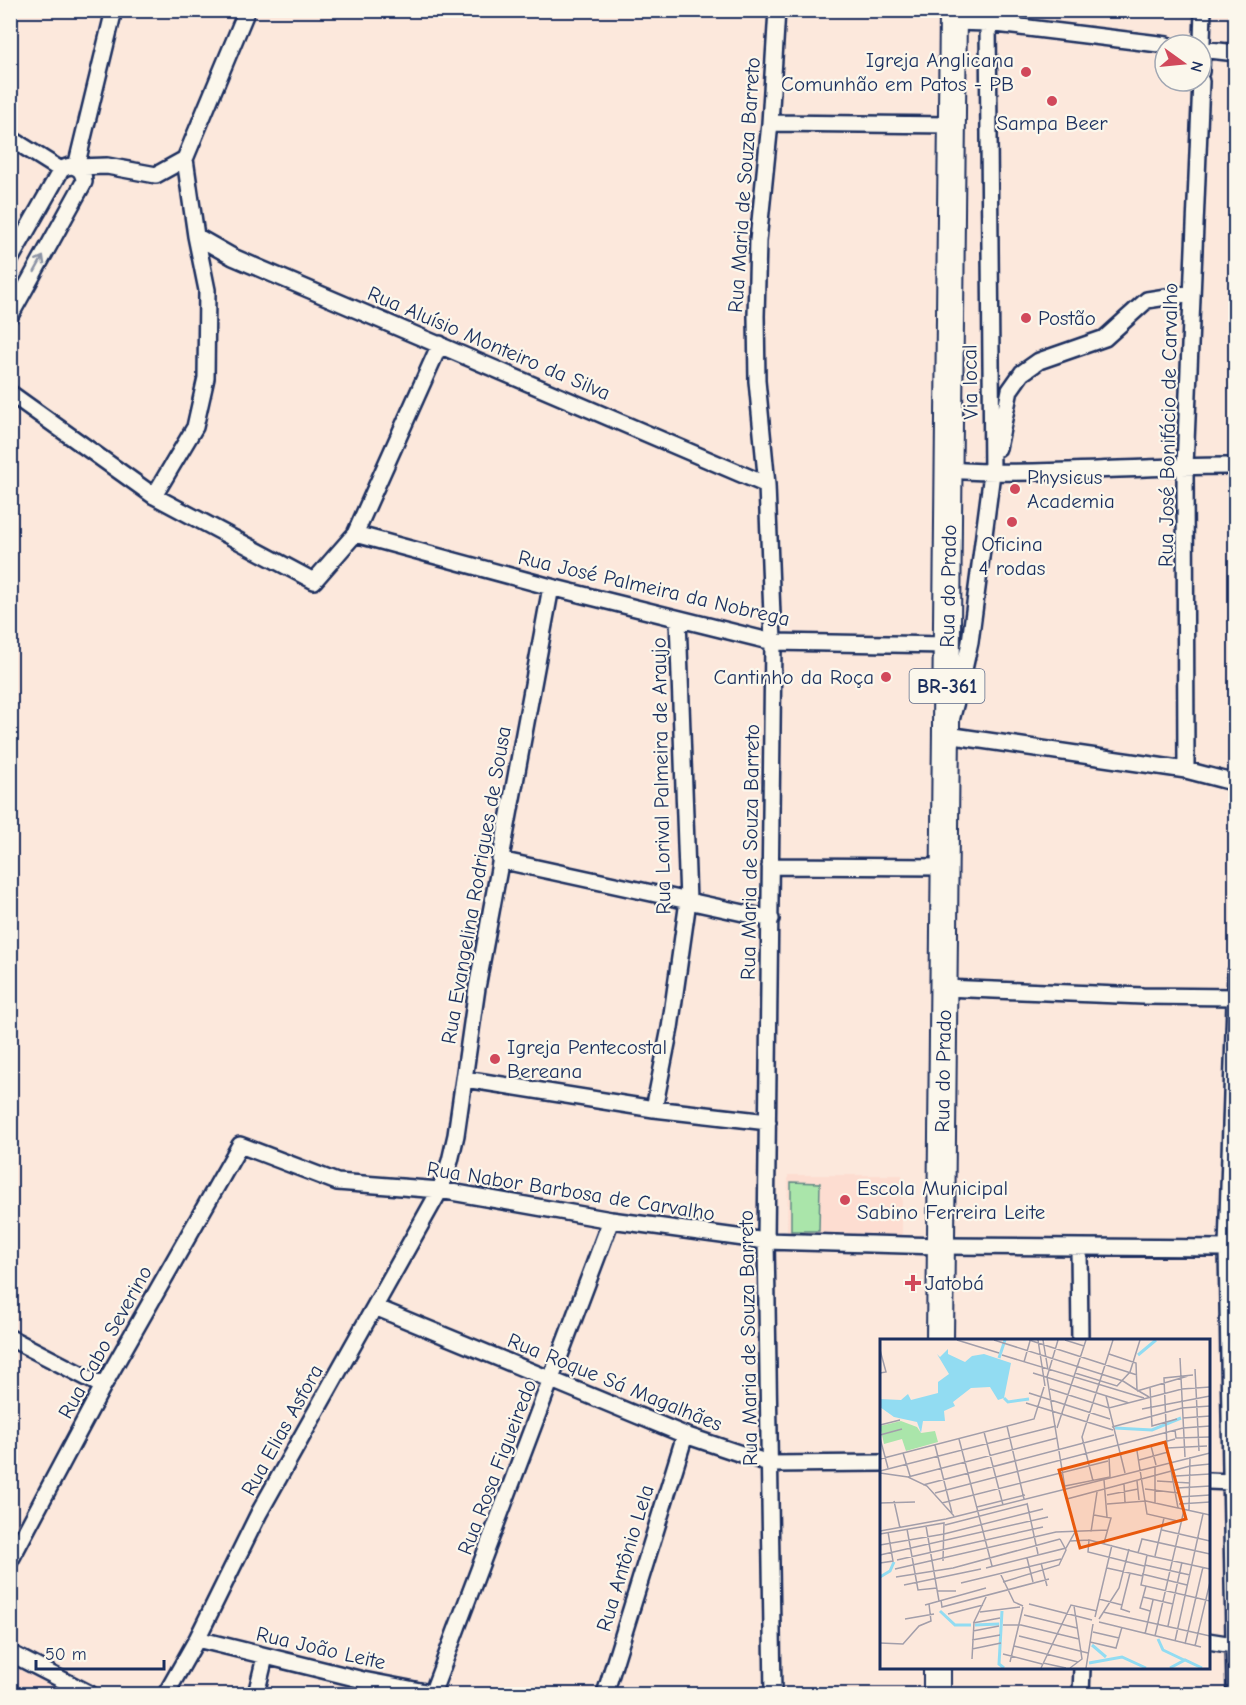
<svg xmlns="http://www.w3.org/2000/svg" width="1246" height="1705" font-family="'Comic Neue',sans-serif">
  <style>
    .built { fill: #fdddd1 }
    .green { fill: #aae5aa; stroke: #628a84; stroke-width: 1.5 }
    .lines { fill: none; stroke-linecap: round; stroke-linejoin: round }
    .minor-casing { stroke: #1b2f5e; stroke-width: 20 }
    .primary-casing { stroke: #1b2f5e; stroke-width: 30 }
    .minor { stroke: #fbf7ec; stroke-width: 15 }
    .primary { stroke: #fbf7ec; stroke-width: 26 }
    .oneway { stroke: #8b93a5 }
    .poi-dot { fill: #d1495b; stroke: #fbf7ec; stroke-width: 2 }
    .labels { text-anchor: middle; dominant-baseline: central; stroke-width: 4.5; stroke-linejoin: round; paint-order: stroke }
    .shield { fill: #fbf7ec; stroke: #5e6b89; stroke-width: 1.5 }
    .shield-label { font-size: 20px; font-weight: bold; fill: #1b2f5e }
    .poi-label { font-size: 21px; fill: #1b2f5e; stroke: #fbf7ec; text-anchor: start }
    .street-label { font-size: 21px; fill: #1b2f5e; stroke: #fbf7ec }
    .inset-river { fill: none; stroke: #92dcf2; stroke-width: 3 }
    .inset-road { fill: none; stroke: #a29eaa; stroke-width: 1.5 }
    .view { fill: #e8590c; fill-opacity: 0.15; stroke: #e8590c; stroke-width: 3 }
    .inset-edge { fill: none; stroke: #1b2f5e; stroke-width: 3 }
  </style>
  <rect width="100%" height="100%" fill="#fce8dc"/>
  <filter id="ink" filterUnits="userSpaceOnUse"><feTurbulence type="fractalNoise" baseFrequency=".0167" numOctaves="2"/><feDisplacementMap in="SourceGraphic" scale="12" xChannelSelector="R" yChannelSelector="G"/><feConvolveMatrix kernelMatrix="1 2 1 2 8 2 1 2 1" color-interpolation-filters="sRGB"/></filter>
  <g filter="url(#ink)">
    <path class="built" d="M788,1175H902V1235H787Z
      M11,1665L66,1694H11Z"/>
    <path class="green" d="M791,1182L820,1183L819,1231H791Z"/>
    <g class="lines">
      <g class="minor-casing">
        <path id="minor" d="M114,10L76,167L107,166L156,175L185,159
          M953,22L988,23L1167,45
          M988,23L992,473L970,642L961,683L947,735L1186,770L1232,782L1236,787
          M1201,49L1236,53
          M1201,72L1203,10
          M770,123L952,125
          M10,138L61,170
          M196,236L233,257L767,485
          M10,260L61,170
          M10,316L84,182C84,168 73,162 61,170
          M10,393L154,496L314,581L355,534L440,344
          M998,448L1010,390L1022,373L1039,361L1105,338L1147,300L1192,293
          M949,470C1044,477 1140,465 1236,466
          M154,496L195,427L206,378L207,290L196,236L185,159L247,10
          M355,534L551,587L773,642L947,645
          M1186,770L1185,466L1201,81
          M500,860L771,919
          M770,866L945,867
          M944,988L1143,996L1236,997
          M465,1079L654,1109L768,1122
          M654,1109L670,1028L688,901L678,619
          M1079,1248L1080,1340
          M375,1307L685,1435L771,1464L882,1463
          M10,1338L103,1386
          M1208,1481L1232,1482
          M10,1561L103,1386L240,1145L337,1182L440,1190L611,1220L766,1241L940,1246L1227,1248
          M197,1639L363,1680L436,1694
          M1208,1641L1233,1645
          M10,1653L90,1694
          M166,1694L197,1639L259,1513L440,1190L450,1161L456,1135L477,988L551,587
          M256,1694L265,1657
          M432,1694L611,1220
          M605,1694L685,1435
          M773,1694L766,1241L773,642L767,485L757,381L756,316L758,241L770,123L777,10
          M1081,1694L1082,1668
          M1235,1694L1227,1248L1236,972"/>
      </g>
      <g class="primary-casing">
        <path id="primary" d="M940,1340L953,10
          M937,1694V1668"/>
      </g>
      <use href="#minor" class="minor"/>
      <use href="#primary" class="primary"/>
    </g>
    <defs><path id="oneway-shaft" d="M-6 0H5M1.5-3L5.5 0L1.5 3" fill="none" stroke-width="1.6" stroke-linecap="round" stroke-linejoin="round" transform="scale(1.5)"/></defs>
    <use class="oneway" href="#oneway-shaft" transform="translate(39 264) rotate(-61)"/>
  </g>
  <g class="poi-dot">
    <circle cx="1026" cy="72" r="6"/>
    <circle cx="1052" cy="101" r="6"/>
    <circle cx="1026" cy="318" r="6"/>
    <circle cx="1015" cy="489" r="6"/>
    <circle cx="1012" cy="522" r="6"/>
    <circle cx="886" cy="677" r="6"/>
    <circle cx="495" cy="1059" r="6"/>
    <circle cx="845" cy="1200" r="6"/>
    <path d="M910 1274h6v6h6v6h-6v6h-6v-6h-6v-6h6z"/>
  </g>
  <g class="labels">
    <rect class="shield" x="909.5" y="669" width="75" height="34" rx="4.5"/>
    <g class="shield-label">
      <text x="947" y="686">BR-361</text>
    </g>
    <g class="poi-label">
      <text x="1014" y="60" text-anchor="end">Igreja Anglicana<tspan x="1014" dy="24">Comunhão em Patos - PB</tspan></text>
      <text x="1052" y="123" text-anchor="middle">Sampa Beer</text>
      <text x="1038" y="318">Postão</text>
      <text x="1027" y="477">Physicus<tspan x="1027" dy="24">Academia</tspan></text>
      <text x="1012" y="544" text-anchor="middle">Oficina<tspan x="1012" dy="24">4 rodas</tspan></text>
      <text x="874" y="677" text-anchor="end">Cantinho da Roça</text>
      <text x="507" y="1047">Igreja Pentecostal<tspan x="507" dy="24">Bereana</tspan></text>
      <text x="857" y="1188">Escola Municipal<tspan x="857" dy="24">Sabino Ferreira Leite</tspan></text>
      <text x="925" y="1283">Jatobá</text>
    </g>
    <g class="street-label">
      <text transform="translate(744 185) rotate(-86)">Rua Maria de Souza Barreto</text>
      <text transform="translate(489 343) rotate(23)">Rua Aluísio Monteiro da Silva</text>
      <text transform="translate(970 382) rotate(-91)">Via local</text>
      <text transform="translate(1168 425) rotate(-89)">Rua José Bonifácio de Carvalho</text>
      <text transform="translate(948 586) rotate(-89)">Rua do Prado</text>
      <text transform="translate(654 588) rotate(13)">Rua José Palmeira da Nobrega</text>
      <text transform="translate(661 776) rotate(-91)">Rua Lorival Palmeira de Araujo</text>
      <text transform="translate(750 852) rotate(-89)">Rua Maria de Souza Barreto</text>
      <text transform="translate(476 885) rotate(-80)">Rua Evangelina Rodrigues de Sousa</text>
      <text transform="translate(943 1071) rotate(-89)">Rua do Prado</text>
      <text transform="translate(571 1191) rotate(9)">Rua Nabor Barbosa de Carvalho</text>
      <text transform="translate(748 1338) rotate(-91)">Rua Maria de Souza Barreto</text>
      <text transform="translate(105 1342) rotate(-61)">Rua Cabo Severino</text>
      <text transform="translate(615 1382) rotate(22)">Rua Roque Sá Magalhães</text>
      <text transform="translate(282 1430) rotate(-61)">Rua Elias Asfora</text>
      <text transform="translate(497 1467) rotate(-69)">Rua Rosa Figueiredo</text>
      <text transform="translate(625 1558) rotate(-73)">Rua Antônio Lela</text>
      <text transform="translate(321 1648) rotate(13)">Rua João Leite</text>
    </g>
  </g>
  <g transform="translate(880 1339)">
    <rect width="330" height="330" fill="#fce8dc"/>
    <path d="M21,82L37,88L41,94L55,92L58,103L26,112L22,100L4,105L0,87Z" fill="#aae5aa"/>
    <path d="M68,10V15L85,23L92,17L104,15L131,24L124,59L118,61L110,48L91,49L73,63L75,67L64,72L65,82H43L41,94L37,83L14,78L0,68V60L21,61L28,55L31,61L58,54V43L69,35L57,15L60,18Z" fill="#92dcf2"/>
    <path class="inset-river" d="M258,16L276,1M119,19L125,1M124,59L128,63L149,60M235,89L272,91L301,79M0,238L10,232L14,223M60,272L75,286H91M122,272L119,325L124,329M95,286L119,285M278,300L283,311L304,321M212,306L226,318M209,324L242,318L266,329M290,329L305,321L322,329"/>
    <path class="inset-road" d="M77,1L119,14M114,1L243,42L257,51M149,1L257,36M158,1L165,47M163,1L168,31M178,1L167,38L185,149M185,1L204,7M229,15L256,24L257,51L269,58M122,16L264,59M300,19L305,118M144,23L150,2M315,30L319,112M0,34L6,33L0,11M153,34L249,64M195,34L237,47L250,33L260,1M270,48L272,87L297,80M170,50L229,69L302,50L330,48M257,52L308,37M149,54L230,80M226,57L245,134M146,64L233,91M262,70L330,57M303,79L330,77M0,86L20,81M127,87L144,160M232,88L302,69L330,67M177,89L206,1M295,91L296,99L330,98M104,93L123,166M0,96L22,90M0,99L8,129M79,100L112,227M55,106L72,174M271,107L276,126M287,109L327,107M257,112L267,175L302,183M23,114L30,137M0,120L154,80L164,48M259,121L288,113M0,132L176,87M0,134L28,138L47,147L74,177M296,137L330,135M28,138L177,99M224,141L227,178M213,142L202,98L233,1M257,142L259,161M277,142L310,144M244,145L245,163M43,146L234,96M185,147L230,138L229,118L295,100M297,149L330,147M265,150L298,154M55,154L303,89L330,87M227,156L258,150M299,158L330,156M187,160L310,127L330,125M14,162L20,189M0,164L35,163M62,164L228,122M147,164L158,215M275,164V128M227,165L266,162L330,176M299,165L330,163M97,168L145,156M298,169L287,109L284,39L313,36M309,171L310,118M214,176L231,179L224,204M65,186L147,165M46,187L59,262M27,190L38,251L57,249M282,191L330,202M0,192L66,180L330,114M211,193L217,153M0,195L64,184L63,222M190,202L209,201M0,206L64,195L163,170M258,214L262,200L330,215M0,216L168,178M266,216L330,230M267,216L261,246L330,262M275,217L284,179M147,219L153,243M17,221L163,188M0,224L13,222L8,193M161,224L167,247M265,226L310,236M264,227L208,213L209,201L267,216M106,229L186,209L195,193M227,229L263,237M15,230L176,193L228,191M120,234L134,263L143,267M262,235L307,246M16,238L73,229L180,200M123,243L179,226L186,211L180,200M81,244L181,220M24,246L101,230M266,247L260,269L270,272M57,252H76M263,258L293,265M219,260L242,266M61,261L62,268L169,240M149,265L212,281M45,266L106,249M100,273L140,268M223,273L330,297M250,273L241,270L250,234M68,275L103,266M144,276L197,289M215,278L232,206M25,280L54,275M219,280L239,249L249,210M219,283L321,308M93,284L120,279M123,286H141L199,300M288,287L302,223M93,292L119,287M213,293L239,299M265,295L273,261M139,297L208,314M275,297L304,171M92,301L120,296M295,302L323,175M210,303L236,309L242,288M0,304L23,305L39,287L51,282L49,265M305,305L323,228M134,307L198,323M315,307L330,243M92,310L121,304M123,315L162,325M92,320L94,283L107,256M130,323L143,268M163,324L186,329M161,329L191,266L217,272M190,329L202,320L194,267M206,329L213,285"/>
    <path class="view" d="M285,103L306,180L200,209L179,131Z"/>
    <rect width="330" height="330" class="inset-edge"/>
  </g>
  <rect width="1246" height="1705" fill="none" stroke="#fbf7ec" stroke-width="36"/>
  <rect x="18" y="18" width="1210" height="1669" fill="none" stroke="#1b2f5e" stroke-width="2" filter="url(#ink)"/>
  <g transform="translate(1183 63) rotate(105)"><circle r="28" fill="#fbf7ec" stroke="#a1a7b3" stroke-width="1.5"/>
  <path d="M0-4.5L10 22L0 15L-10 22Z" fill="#d1495b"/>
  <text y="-9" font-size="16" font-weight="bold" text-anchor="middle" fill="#1b2f5e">N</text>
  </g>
  <path d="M36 1660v9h128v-9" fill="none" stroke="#1b2f5e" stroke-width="3"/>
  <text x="45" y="1660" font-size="18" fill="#1b2f5e" stroke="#fbf7ec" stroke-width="4.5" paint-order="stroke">50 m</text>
</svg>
